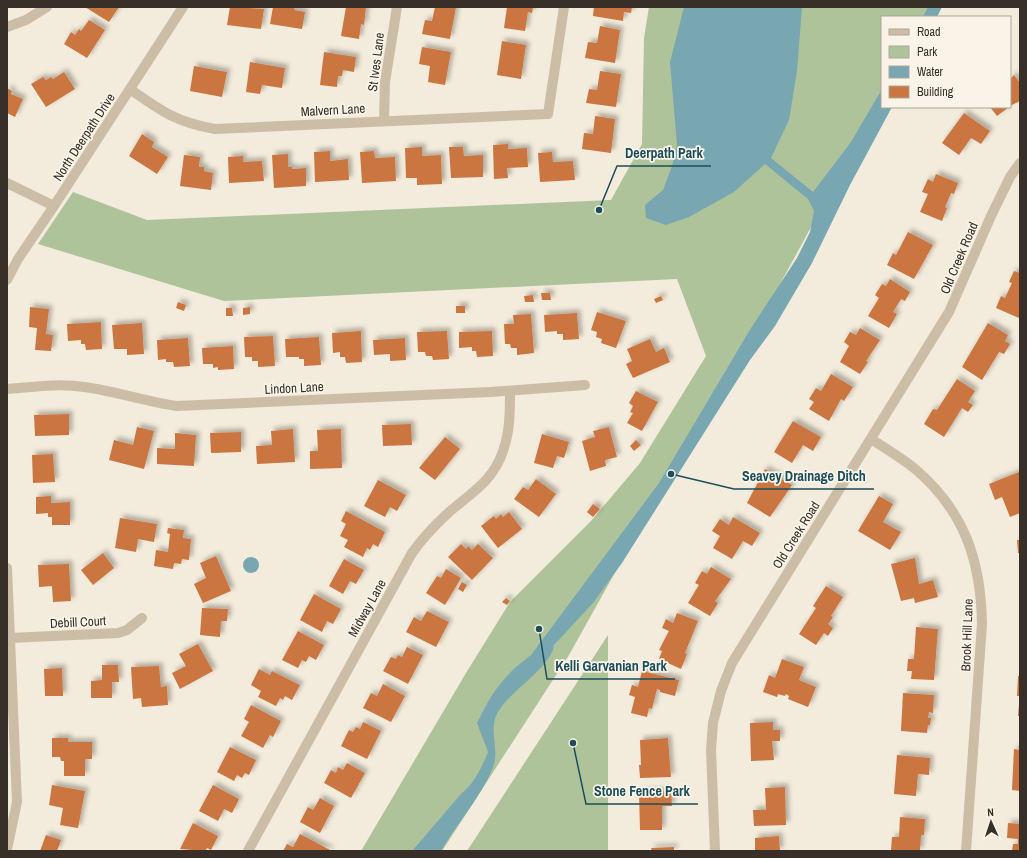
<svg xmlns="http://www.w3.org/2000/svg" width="1027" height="858" font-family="'Archivo Narrow',sans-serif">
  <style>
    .green { fill: #afc39a }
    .water { fill: #79a7b1 }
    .building { fill: #cb7641; filter: url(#shadow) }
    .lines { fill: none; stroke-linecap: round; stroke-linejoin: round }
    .minor { stroke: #ccbda6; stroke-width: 10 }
    .labels { text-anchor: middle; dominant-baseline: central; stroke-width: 3.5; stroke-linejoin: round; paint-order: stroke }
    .street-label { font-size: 13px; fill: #372f28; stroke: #faf4e8 }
    .leader { fill: none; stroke: #1b4e5b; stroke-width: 1.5 }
    .callout-dot { fill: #1b4e5b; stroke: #faf4e8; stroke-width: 1.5 }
    .callout-label { font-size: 14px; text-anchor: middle; font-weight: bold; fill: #1b4e5b; stroke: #faf4e8; stroke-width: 3.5; stroke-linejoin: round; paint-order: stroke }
  </style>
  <defs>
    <filter id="shadow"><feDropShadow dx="3.5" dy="-3.5" stdDeviation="2" flood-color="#0004"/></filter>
  </defs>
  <rect width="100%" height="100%" fill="#f3ebdb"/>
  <path class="green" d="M649,7H931L926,17H882V97L720,394L631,544L569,655L442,851H361L466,673L510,602L591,521L640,463L706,356L677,279L224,301L38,244L73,192L147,220L611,200L642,144L644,38Z
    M608,635V851H467Z"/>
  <path class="water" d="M684,7H802L797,71L789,120L771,158L813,192L851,142L882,89V107H892L850,185L812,263L775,326L750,360L622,563L593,603L554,645C551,667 513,689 500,709C488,725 497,742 495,759C492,781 460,821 447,841L441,851H412L461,794C474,784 482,767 488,752L477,723C492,692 503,676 531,655L659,483L751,328L797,258L810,232L814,211L808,199L765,164L734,192L689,217L666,225L646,218L645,205L663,190L672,166L677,145L670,62Z
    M928,7H942L937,17H923Z
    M243 565a8 8 0 1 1 16 0a8 8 0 1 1-16 0Z"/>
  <path class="building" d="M85,7H119L109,22Z
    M230,7L264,9L261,29L227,25Z
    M273,7L294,8V10L305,12L302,29L270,24Z
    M346,7H366L364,25L361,24L359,39L341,36Z
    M435,7H456L450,39L422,34L425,20L432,21Z
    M507,7H533L532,13L528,12L525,31L504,28Z
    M594,7H632L631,13L624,12L623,21L593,16Z
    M89,20L105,30L87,58L64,44L71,32L75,35L79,29L81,31Z
    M600,26L620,30L615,63L585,58L588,42L597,43Z
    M502,41L526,45L521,79L497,75Z
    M422,47L451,52L445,85L428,82L430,66L419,64Z
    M324,52L356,57L354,72L343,70L342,76H338L337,87L320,85Z
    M250,62L285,68L282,88L262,85L260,94L246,92Z
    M194,66L227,72L222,97L190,91Z
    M600,71L621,74L616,107L586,103L589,89L597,90Z
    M64,72L75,89L46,107L31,84L43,77L46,80L51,77L53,79Z
    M1014,75L1020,83V101L1010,106V79Z
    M7,88L12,91L11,94L23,99L15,117L7,113Z
    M990,107H1009L997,116Z
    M964,113L990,131L981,144L971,138L959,155L942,143Z
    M595,116L615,119L611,153L582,149L584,133L593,134Z
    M142,134L154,142L152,147L168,157L157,174L129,156Z
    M508,144V149L527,148L528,167L507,168L508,178L494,179L493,145Z
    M422,147V156L441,155L442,184L417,185V178H406L405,148Z
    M449,147H463L464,156L483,155V177L451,178Z
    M330,151V161L348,159L349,180L315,182L314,152Z
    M374,151L375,158L395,157L396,181L362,183L360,152Z
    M552,152L553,162L573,161L575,180L540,182L538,153Z
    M288,154V167H292V169L306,168V186L274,188L272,155Z
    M184,155L200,157L199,167H204V171L213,173L211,190L180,186Z
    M243,156V162L262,161L264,181L229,183L228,157Z
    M936,174L958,183L954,194L951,193L945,207L947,208L942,221L920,212L928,194L922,192L928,179L933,182Z
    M908,232L933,245L914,279L887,265L893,253L896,255Z
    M1014,271L1020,273L1019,318L996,308L1001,296L1005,298L1012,283L1009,282Z
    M890,279L910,292L905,301L901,299L893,312L897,314L889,328L868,316L879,298L875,295L882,284L886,286Z
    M541,293H550L551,300H542Z
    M533,295L534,302H525L524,296Z
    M661,296L663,300L656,303L654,299Z
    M178,302L186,305L184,311L176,308Z
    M456,306H465V313H456Z
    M30,307L49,309L46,334L53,335L51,351L35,350L37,328L29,327Z
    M250,307V314L243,315V308Z
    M226,308H232L233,316H226Z
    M597,312L626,321L616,348L601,343L602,339L596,337L597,332L591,330Z
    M577,313L579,339L563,340V334H557V331L545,332L544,315Z
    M531,314L534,353L517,355V348H511L510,344H505L504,324H514L513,315Z
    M101,322L102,349L86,350L85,344H81V340L68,341L67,324Z
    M142,323L144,354L127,355V349H114L112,325Z
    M988,323L1008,335L1005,341L1010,344L1004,354L999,352L982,380L962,367Z
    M860,328L880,340L866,361L868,362L860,374L840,362L849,346L844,342L850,332L856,335Z
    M361,331L362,362L346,363L345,357H340V352L333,353L332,333Z
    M447,331L449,359L433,360L432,356H426L425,352H418L417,332Z
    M492,331L493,356L477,357L476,351H472V347L459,348V332Z
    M273,336L275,366L258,367V361H252V357H245L244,337Z
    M319,337L321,365L304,366V359H299V357H286L285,339Z
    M188,338L190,366L174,367L173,362H166V359L158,360L157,340Z
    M405,338L406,360L390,361V354L374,355L373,340Z
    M650,339L656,352L664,348L670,362L633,378L626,364L632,361L627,349Z
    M233,346L234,369L218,370V367L213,368V364H203L202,348Z
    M831,374L853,387L844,401L841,399L829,421L809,409L814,402L809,399L816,388L821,391Z
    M957,379L975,391L968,402L973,405L968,412L962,408L944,437L924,424L933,409L937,410Z
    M636,391L658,402L642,431L627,423L633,413L630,412L633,406L629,403Z
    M69,414V435L35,436L34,415Z
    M793,421L821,437L813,451L803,445L792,463L774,452Z
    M411,424L412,445L383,446L382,425Z
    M137,427L154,431L144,469L109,460L114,440L133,445Z
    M609,427L617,457L605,460L606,466L590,471L582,441L595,437L593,431Z
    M293,429L295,462L257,464L256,446L272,445L271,431Z
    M341,429L342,468L310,469V451H318L317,430Z
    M241,432V452L211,453L210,433Z
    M175,433L196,435L194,466L157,464V448L175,449Z
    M542,434L569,442L564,458L557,456L553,468L534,463Z
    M445,437L460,449L435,480L419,468Z
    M636,440L641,445L634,451L630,446Z
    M53,454L55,482L33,483L32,455Z
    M765,469L792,485L770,517L747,503Z
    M1019,472L1020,513L1010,517L1002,497L995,500L989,484Z
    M536,479L556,494L539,517L514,499L523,487L528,490Z
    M378,480L406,495L397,511L390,507L385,517L364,506Z
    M51,496V503L70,502V525H52V517H48V513L36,514V497Z
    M879,496L893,504L883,522L901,532L890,550L858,531Z
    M593,504L600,509L593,517L587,512Z
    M346,511L385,532L378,547L373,544L370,550L367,548L363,557L344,547L348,540L340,536L346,524L341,521Z
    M509,512L522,529L498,548L481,526L494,516L496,519L501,514L503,517Z
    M733,517L760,533L752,546L743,541L732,559L713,548L720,536L712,531L720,519L729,525Z
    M120,518L157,524L154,542L138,539L136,552L115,548Z
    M168,528L184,530L183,538L191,539L189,560L182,559L181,564L174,563L173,569L154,566L156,550L168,552L170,534L167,533Z
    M1017,540H1020V553H1018Z
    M461,544L466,549L468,546L472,550L478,544L493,558L472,580L448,557Z
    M103,553L114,568L93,585L81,570Z
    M216,556L231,591L203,603L194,584L206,578L200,563Z
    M915,558L919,584L933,580L938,597L915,603L914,598L901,601L891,564Z
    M344,559L364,570L356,584L350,581L343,594L329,586Z
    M69,564L71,601L53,602L52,586L39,587L38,565Z
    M711,567L731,579L715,601L718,603L710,616L688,603L699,585L695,583L702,571L707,574Z
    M446,569L461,578L445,605L426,593L437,576L441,578Z
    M462,582L467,585L463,592L458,589Z
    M826,586L843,597L831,616L833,617L828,624L833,628L828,636L824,633L816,645L799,634L816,608L813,606Z
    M314,594L341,609L333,624L327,621L322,632L300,620Z
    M506,598L510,601L507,605L502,602Z
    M202,608L228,609L227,621H221L220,637L200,635Z
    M427,611L449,622L436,647L406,632L414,617L421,621Z
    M677,613L698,621L685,653L687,654L681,669L659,659L662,651L659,650L669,631L662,628L666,619L673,623Z
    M916,627L938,629L934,680L911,679L912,671H907L908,659H914Z
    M298,631L324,645L316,660L309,656L306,662L302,660L298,668L282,660Z
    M198,644L213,671L180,689L172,673L186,666L179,654Z
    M407,647L423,655L408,684L383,671L391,657L396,659L398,655L402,657Z
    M782,659L804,667L799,680L816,687L808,707L788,699L789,696L786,694L785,696L778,694L777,697L763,692L769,675L775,678Z
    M102,665H118L119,682H112V698H91V681L102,680Z
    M159,666L161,687L167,686L168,705L142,707L141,698L133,699L131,667Z
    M62,668L63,696H45L44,669Z
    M259,669L270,675L272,671L300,685L292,700L285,696L283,700L280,698L276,706L258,697L261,691L251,685Z
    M642,671L679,680L675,696L660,692V690L657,689L652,709L649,708L647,717L631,713L635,697L629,695L632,685L638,687Z
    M1018,676H1020V696H1017Z
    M383,684L405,696L391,722L363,708L371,693L377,696Z
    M903,693L934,695L933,713L929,712L928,718H931L930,725H928L927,733L901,731Z
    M1019,704H1020V716H1018Z
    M251,705L281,721L273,737L270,735L263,748L241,736L249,722L244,719Z
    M363,722L381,731L367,759L341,746L349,730L353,732L356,727L360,729Z
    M773,722V730H780V741H772L774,760L751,761L750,723Z
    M52,738H68V742H92V759H85V776H64V761H61L60,757H52Z
    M668,738L671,777L640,778L639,765H641L640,740Z
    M230,747L256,760L249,775L245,773L242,778L237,775L234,781L217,772Z
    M1014,749L1020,750V791L1012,790Z
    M897,755L930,758L929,775L918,774L916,796L894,794Z
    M347,763L365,773L351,798L324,783L331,770L336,773L338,767L343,770Z
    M52,785L85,791L78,828L60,825L63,808L49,805Z
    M213,785L239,799L232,813L224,809L218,821L199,811Z
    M785,787L786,825L754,826L753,810H766L765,788Z
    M671,791L672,806H662V830H640L639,792Z
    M320,798L334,806L320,833L300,822L308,807L313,810Z
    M900,817L925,819L924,835H921L920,851L891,850L892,837H899Z
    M193,823L218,836L211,850L207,848L205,851L180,849Z
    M1008,823L1020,824V851H1012L1013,844H1018V839L1007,838Z
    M300,834L332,851H283L287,844L293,847Z
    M46,835L61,840L57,851H40Z
    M779,836L780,851H755V838Z
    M674,847V851H652L651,848Z"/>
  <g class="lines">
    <path class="minor" d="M7,27L26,20L47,7
      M130,89C161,111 176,122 215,129L548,114L564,7
      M384,121L385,82L397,7
      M7,183L54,206
      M7,280L18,259L54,206L183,7
      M7,389C32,387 59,383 84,387C116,391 146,402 177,406L490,392L585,385
      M871,439C885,448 900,457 914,468C964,510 981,560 982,624L966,851
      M7,568L17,802L7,849
      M10,638L118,633L127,630L142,618
      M248,851L412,553C422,539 434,526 447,514C469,494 493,482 503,451C510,432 510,411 510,391
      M715,851L711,750L713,723L721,691L732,663L949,312L991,216L1010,177L1020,163"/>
  </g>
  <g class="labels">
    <g class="street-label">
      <text transform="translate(376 62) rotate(-83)">St Ives Lane</text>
      <text transform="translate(333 110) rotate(-3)">Malvern Lane</text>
      <text transform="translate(84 137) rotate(-57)">North Deerpath Drive</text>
      <text transform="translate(959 258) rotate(-67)">Old Creek Road</text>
      <text transform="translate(294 388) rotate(-3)">Lindon Lane</text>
      <text transform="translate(796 535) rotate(-58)">Old Creek Road</text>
      <text transform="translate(367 608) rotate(-61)">Midway Lane</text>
      <text transform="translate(78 622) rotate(-3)">Debill Court</text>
      <text transform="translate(967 635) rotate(-88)">Brook Hill Lane</text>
    </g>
  </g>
  <path class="leader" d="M599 210L617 166H711M671 474L734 489H874M539 629L547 679H675M573 743L586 804H698"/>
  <g class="callout-dot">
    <circle cx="599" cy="210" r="4"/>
    <circle cx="671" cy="474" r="4"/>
    <circle cx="539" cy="629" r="4"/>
    <circle cx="573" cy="743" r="4"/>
  </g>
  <g class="callout-label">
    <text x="664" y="158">Deerpath Park</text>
    <text x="804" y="481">Seavey Drainage Ditch</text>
    <text x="611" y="671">Kelli Garvanian Park</text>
    <text x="642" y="796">Stone Fence Park</text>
  </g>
  <rect width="1027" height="858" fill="none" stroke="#372f28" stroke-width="16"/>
  <rect x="881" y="16" width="130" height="92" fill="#faf4e8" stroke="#aca59b"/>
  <rect x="889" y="29" width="20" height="6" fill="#ccbda6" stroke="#aca59b"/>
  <text x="917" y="36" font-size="12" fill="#372f28">Road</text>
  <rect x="889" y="46" width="20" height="12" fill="#afc39a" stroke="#aca59b"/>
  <text x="917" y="56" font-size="12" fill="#372f28">Park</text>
  <rect x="889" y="66" width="20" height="12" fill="#79a7b1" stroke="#aca59b"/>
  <text x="917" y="76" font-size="12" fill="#372f28">Water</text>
  <rect x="889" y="86" width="20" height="12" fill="#cb7641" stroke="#aca59b"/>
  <text x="917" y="96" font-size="12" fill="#372f28">Building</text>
  <g transform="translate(991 822) rotate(357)" stroke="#faf4e8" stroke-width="3" paint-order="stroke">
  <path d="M0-3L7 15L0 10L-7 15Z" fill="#372f28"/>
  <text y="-6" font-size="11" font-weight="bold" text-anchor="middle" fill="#372f28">N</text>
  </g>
</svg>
